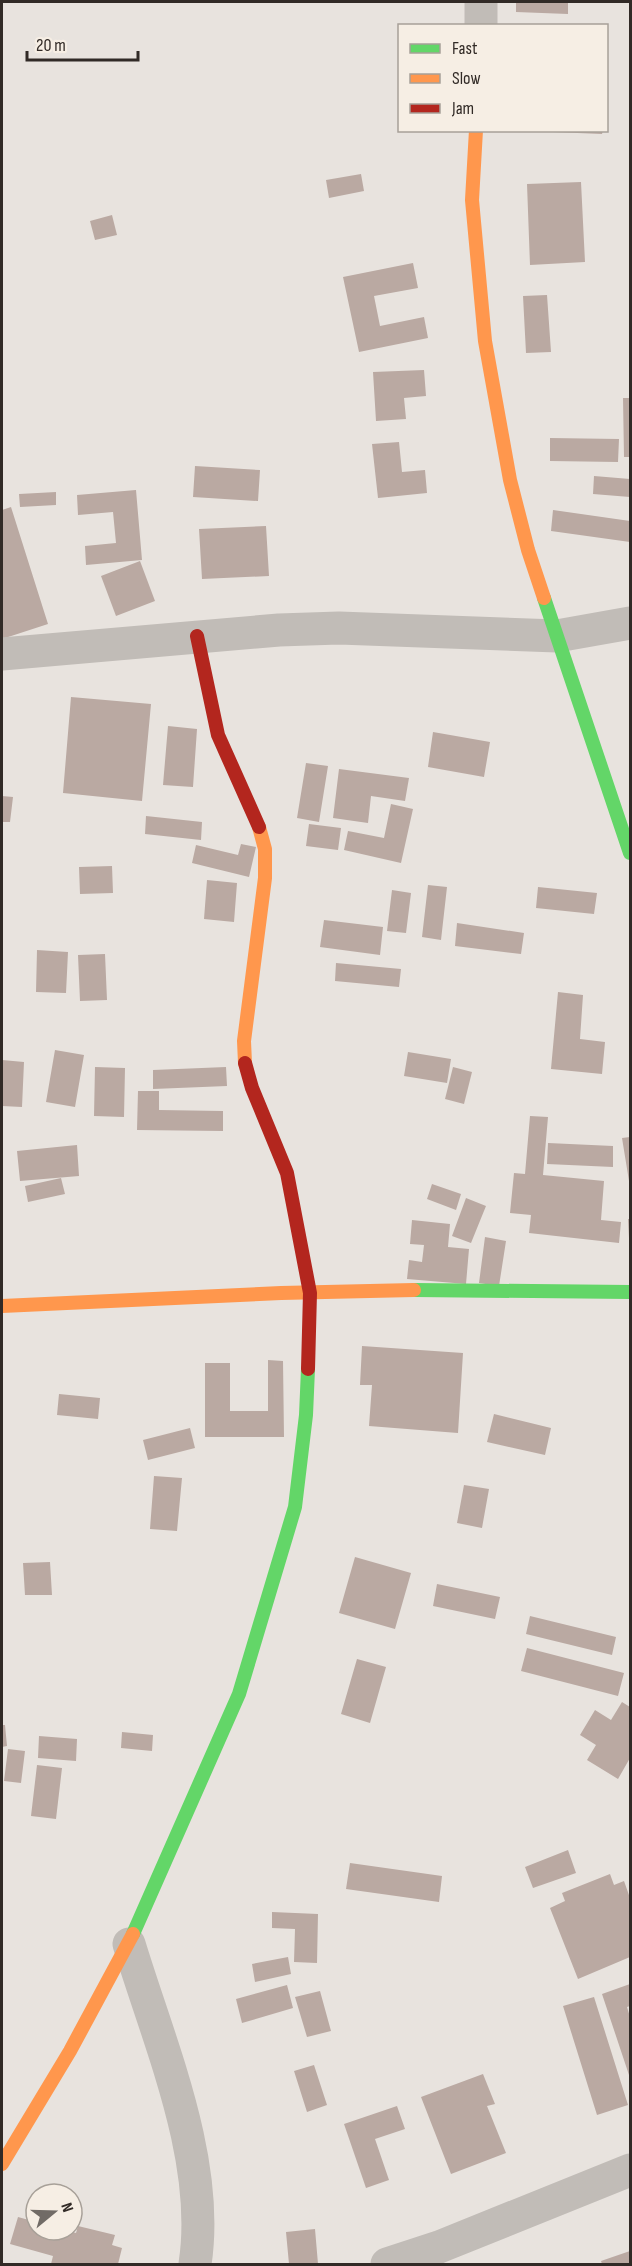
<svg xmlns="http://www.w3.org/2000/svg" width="632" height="2266" font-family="'Sofia Sans Condensed',sans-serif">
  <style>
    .building { fill: #baa9a2 }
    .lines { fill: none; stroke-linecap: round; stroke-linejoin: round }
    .street { stroke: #c1bcb7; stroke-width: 33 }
    .fast { stroke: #63d668; stroke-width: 14 }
    .slow { stroke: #ff974d; stroke-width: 14 }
    .jam { stroke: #b3261e; stroke-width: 14 }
  </style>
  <rect width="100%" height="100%" fill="#e8e3de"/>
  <path class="building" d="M516,2H568V14L516,12Z
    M553,130H603L602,134L553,132Z
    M361,174L364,191L329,198L326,180Z
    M581,182L585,262L530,265L527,184Z
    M112,215L117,235L95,240L90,221Z
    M413,263L418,288L374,296L380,326L424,317L428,338L359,352L343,277Z
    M547,295L551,352L526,353L523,296Z
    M424,370L426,396L404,398L406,419L376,421L373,372Z
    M623,398H630V457H624Z
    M550,438L619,439L618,462L550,461Z
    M399,442L402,472L425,470L427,493L378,498L372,444Z
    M195,466L260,470L258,501L193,497Z
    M594,476L630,479V497L593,494Z
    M136,490L142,560L86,565L85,546L116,543L113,512L78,515L77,495Z
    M56,492V505L20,507L19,494Z
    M11,507L48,624L2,639V510Z
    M553,510L630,521V542L551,531Z
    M266,526L269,576L202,579L199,529Z
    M140,561L155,601L116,616L101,576Z
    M71,697L151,704L142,801L63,793Z
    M168,726L197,729L193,787L163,785Z
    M433,732L490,742L484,777L428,767Z
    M306,763L328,766L319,822L297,818Z
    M339,769L409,778L405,801L371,796L368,823L333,818Z
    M2,796L13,797L10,822H2Z
    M391,804L413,809L401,863L344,850L348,831L384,838Z
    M146,816L202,822L201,840L145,834Z
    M309,824L341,828L338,850L306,846Z
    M241,844L256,847L249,877L192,863L196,845L238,855Z
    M112,866L113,893L80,894L79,867Z
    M207,880L237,883L234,922L204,919Z
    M428,885L447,887L441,940L422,937Z
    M538,887L597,893L594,914L536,908Z
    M392,890L411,893L406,933L387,931Z
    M324,920L383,927L380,955L320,947Z
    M457,923L524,933L521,954L455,946Z
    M37,950L68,952L66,993L36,992Z
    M105,954L107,1000L80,1001L78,955Z
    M336,963L401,969L399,987L335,981Z
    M558,992L583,995L580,1039L605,1042L602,1074L551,1069Z
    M55,1050L84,1055L75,1107L46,1102Z
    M408,1052L451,1059L447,1083L404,1076Z
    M2,1060L24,1062L22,1107L2,1106Z
    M95,1067L125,1068L124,1117L94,1116Z
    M226,1067L227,1086L153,1089V1070Z
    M453,1067L472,1072L464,1104L445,1099Z
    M138,1091H159V1110L223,1111V1131L137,1130Z
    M530,1116L548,1117L543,1175L604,1181L601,1220L621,1222L619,1243L529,1233L531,1215L510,1213L514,1173L525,1174Z
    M630,1137V1181H629L622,1138Z
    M548,1143L613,1146V1167L547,1164Z
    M77,1145L79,1176L20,1181L17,1151Z
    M61,1178L65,1194L28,1202L25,1186Z
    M432,1184L461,1194L456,1210L427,1199Z
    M466,1198L486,1206L471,1243L452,1236Z
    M628,1219H630V1238H629Z
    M412,1220L450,1224L448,1247L469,1249L466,1284L407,1279L409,1260L422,1262L424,1245L410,1244Z
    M485,1237L506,1241L499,1286L479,1283Z
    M362,1346L463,1353L458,1433L369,1426L372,1385H360Z
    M268,1360L283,1361L284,1437H205V1363H230V1411H268Z
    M59,1394L100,1398L98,1419L57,1415Z
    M494,1414L551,1428L545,1455L487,1442Z
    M190,1428L195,1448L148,1460L143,1440Z
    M154,1476L182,1478L177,1531L150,1529Z
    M464,1485L489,1489L482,1528L457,1523Z
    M355,1557L411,1573L395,1629L339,1613Z
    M50,1562L52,1595H25L23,1563Z
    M437,1584L500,1597L495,1619L433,1606Z
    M530,1616L616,1637L612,1655L526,1634Z
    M527,1648L624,1673L618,1696L521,1671Z
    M357,1659L386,1667L370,1723L341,1714Z
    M622,1702L630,1707V1758L618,1779L587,1760L596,1745L580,1735L595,1710L611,1720Z
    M2,1725H5L7,1746L2,1747Z
    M122,1732L153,1735L152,1751L121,1748Z
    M39,1736L77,1739L76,1761L38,1758Z
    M8,1749L25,1751L21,1783L4,1781Z
    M37,1765L62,1768L56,1819L31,1816Z
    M568,1850L576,1873L533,1888L525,1867Z
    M350,1863L442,1876L439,1902L346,1889Z
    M610,1874L614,1885L624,1881L630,1898V1957L578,1979L550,1908L565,1901L562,1893Z
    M272,1912L318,1914L317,1963L294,1962L295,1929L272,1928Z
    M288,1957L291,1974L255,1982L252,1964Z
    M630,1984V2006L627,2007L630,2017V2078L602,1994Z
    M287,1985L293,2008L242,2023L236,1999Z
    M320,1991L331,2031L307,2037L295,1997Z
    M594,1997L628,2105L597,2115L563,2006Z
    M314,2065L327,2105L307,2112L294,2071Z
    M483,2074L495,2104L487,2106L506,2153L451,2174L421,2097Z
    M397,2106L405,2129L375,2139L389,2180L366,2188L344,2124Z
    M18,2217L36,2222V2230H66L76,2233L78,2226L115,2235L112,2245L122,2248L118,2264H51L53,2256L10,2244Z
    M315,2229L318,2264H289L286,2232Z
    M630,2251V2264H602L601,2261Z"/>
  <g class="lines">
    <path class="street" d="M481,26V2
      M2,654L279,630L339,628L557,636L630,623
      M129,1944C159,2043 211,2160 195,2264
      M387,2264L439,2247L630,2170"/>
    <path class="fast" d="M544,598L630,853
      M414,1290L630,1292
      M133,1934L239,1694L295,1507L306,1415L308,1369"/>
    <path class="slow" d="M476,130L472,200L485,341L510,480L528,550L544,598
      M245,1063L244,1041L265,878V849L259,827
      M2,1306L281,1293L414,1290
      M2,2164L70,2051L133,1934"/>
    <path class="jam" d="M197,636L218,735L259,827
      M245,1063L252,1088L287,1173L310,1293L308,1369"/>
  </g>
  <rect width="632" height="2266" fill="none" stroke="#312a26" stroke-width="6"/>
  <rect x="398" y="24" width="210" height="108" fill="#f6eee4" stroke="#a7a098" stroke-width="1.5"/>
  <rect x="410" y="44" width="30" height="9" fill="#63d668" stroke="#a7a098" stroke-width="1.5"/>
  <text x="452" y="54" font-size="18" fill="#312a26">Fast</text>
  <rect x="410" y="74" width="30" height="9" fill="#ff974d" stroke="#a7a098" stroke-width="1.5"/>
  <text x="452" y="84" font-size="18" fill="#312a26">Slow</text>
  <rect x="410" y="104" width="30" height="9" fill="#b3261e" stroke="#a7a098" stroke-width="1.5"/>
  <text x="452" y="114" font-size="18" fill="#312a26">Jam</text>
  <g transform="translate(54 2212) rotate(71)"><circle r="28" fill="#f6eee4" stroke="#a7a098" stroke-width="1.5"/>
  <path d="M0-4.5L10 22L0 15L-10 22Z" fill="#716b66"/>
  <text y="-9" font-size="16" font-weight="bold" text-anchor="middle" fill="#312a26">N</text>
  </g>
  <path d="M27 51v9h111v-9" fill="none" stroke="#312a26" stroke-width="3"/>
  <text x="36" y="51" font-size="18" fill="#312a26" stroke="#f6eee4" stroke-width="4.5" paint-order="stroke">20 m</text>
</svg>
